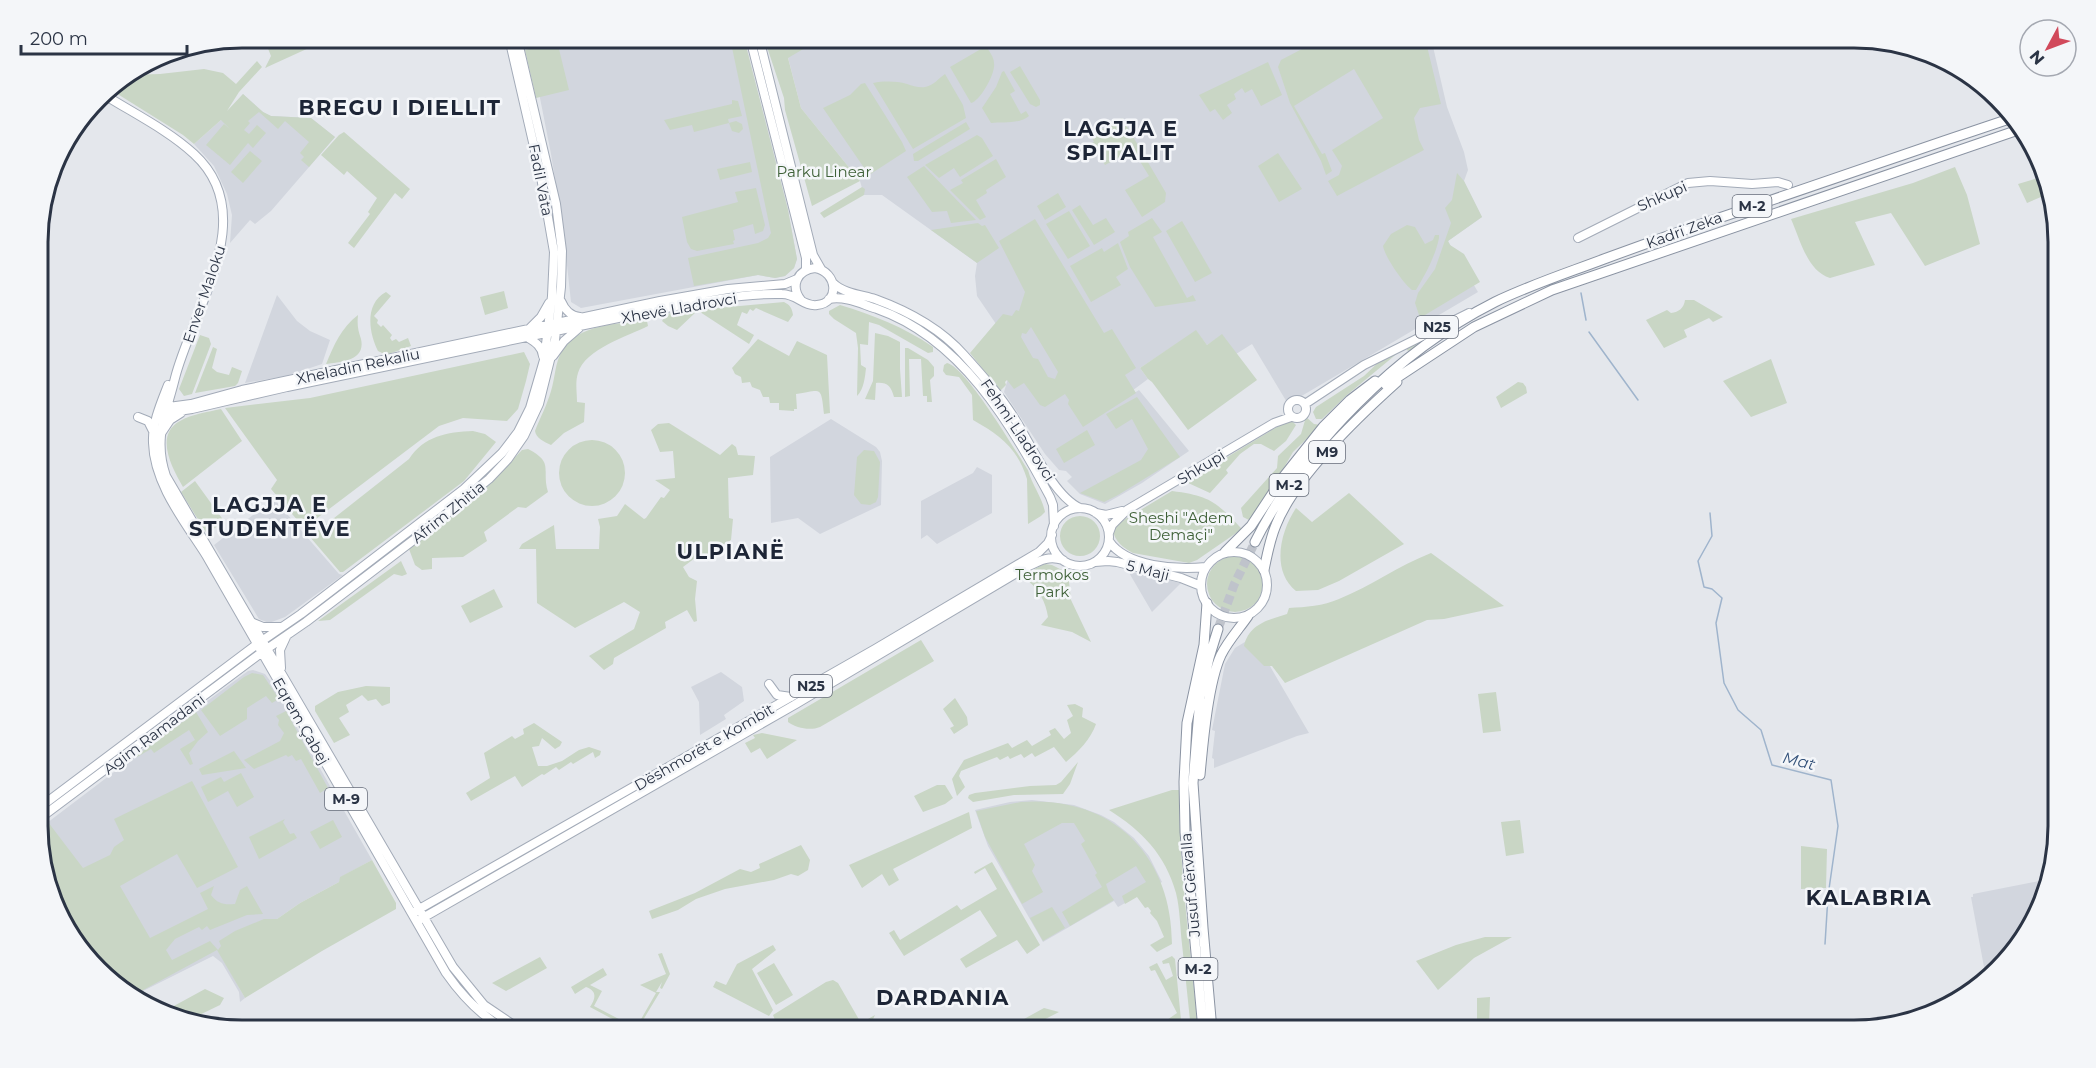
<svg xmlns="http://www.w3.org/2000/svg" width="2096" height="1068" font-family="Montserrat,sans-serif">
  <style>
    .built { fill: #d2d6de }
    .green { fill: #c9d6c5; fill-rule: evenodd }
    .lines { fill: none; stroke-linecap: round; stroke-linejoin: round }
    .stream { stroke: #9fb4cc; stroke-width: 1.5 }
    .highway-tunnel { stroke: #bfc3cb; stroke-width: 9; stroke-dasharray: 9 4.5; stroke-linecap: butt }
    .major-casing { stroke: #a3abb8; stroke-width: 10 }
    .highway-casing { stroke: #8b94a3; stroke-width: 11 }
    .major { stroke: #fff; stroke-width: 8 }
    .highway { stroke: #fff; stroke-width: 9 }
    .labels { text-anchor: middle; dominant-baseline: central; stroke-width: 5; stroke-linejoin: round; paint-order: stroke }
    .shield { fill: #f4f6f9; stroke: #676e7b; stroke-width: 1.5 }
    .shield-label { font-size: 14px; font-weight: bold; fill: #2b3445 }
    .park-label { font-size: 15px; fill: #3f6138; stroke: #f4f6f9 }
    .street-label { font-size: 15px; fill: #2b3445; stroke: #f4f6f9 }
    .water-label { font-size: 16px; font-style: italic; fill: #34527a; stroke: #f4f6f9 }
    .district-label { font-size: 21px; font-weight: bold; letter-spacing: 1.5px; fill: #1d2536; stroke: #f4f6f9 }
    .rim { fill: none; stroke: #2b3445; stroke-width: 3 }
  </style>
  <rect width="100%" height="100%" fill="#e4e7ec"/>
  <path class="built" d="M570,38H744L788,210L797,259L794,268L785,276L775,278L758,275L581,308L571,302L563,228L551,154L530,47Z
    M783,38H1431L1447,107L1464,152L1468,170L1464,181L1482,217L1448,241L1478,292L1288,404L1252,344L1236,354L1222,335L1207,345L1196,331L1140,368L1148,379L1097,417L1139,390L1189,451L1142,483L1105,504L1080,494L1067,481L1072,477L1066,471L1059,470L1045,454L1004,392L1010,372L1011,346L977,296L975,276L977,263L882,195H864L860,181L801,108Z
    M243,94L263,112L271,116L311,118L335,137L271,211L255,224L250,220L230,243L232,215L227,194L214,166L194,144L221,120Z
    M277,295L297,321L310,331L330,340L322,364L286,376L245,383Z
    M831,419L876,447L880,452L882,461L881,505L820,534L798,518L771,523L770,457Z
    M977,467L992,475V513L937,544L927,535L921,539V501L973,473Z
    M274,499L339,574L343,575L285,617L269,623L259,619L214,545Z
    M1128,571L1181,583L1152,612Z
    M1253,637L1309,733L1297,736L1214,768V759L1212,758L1215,731L1212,730L1225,664L1235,648Z
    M253,670L265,674L271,682L372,860L341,877L339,882L300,903L277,919L218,950L245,998L240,1002L239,992L222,963L213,956L143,991L152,1010L80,950L39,853V829L122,766L130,758L248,671Z
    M721,672L742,687L744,701L724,715L726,719L700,735L699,702L691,687Z
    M1032,800L1074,805L1101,815L1114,822L1134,838L1149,856L1162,882L1118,907L1114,901L1043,942L988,846L975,810L1010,802Z
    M2039,881L2043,892L2038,916L1991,969L1984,967L1971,897H1973V894Z"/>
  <path class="green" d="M259,38H312L311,47L265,68L271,56L265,41Z
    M730,38H744L788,210L797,259L794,268L785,276L775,278L758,275L694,286L688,258L758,243L768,238L771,233Z
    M764,38H822L788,58L801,108L860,181L812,206L785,110L784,98Z
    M1323,38H1425L1441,104L1420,108L1414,118L1419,140L1424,150L1337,196L1328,181L1339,175L1342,166L1332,150L1383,118L1354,69L1294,106L1322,154L1325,153L1332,171L1326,175L1321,161L1290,103L1278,67L1281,60Z
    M571,39L569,47L559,49L569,90L536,98L525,50Z
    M986,46C989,51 994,57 994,63C996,73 980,101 971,103L950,67Z
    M257,61L262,67L239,92L227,111L243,94L263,112L271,116L311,118L335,137L309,167L301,160L304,157L300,153L309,142L285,121L278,129L259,112L248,121L250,123L244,130L249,134L257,125L266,133L253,148L248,143L230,165L206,145L224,124L230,129L221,120L194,144L183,135L108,88L128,75L160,74L204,69L223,73L236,84Z
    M1268,62L1282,95L1261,106L1252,89L1245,93L1242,88L1234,94L1236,99L1227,105L1232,113L1223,120L1215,109L1210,112L1199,95Z
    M1020,66L1040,100V105L1036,107L1030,104L1010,72Z
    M1004,71L1015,91L1010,94L1021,114L1026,111L1029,116C1020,124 1003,122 991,123L982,108L996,87L1002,72Z
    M945,74L963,105L966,118L913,149L873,83C884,81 896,81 907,84C913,86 919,88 925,87C933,86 939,78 945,74Z
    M865,83L902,142L906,151L869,175L823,108L850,95L861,84Z
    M732,100L738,101L742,116L728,119L729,123L736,121L742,124L743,129L739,133L732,131L729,123L694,132L692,125L670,130L664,120L732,104Z
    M1122,118L1166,193L1165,202L1142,217L1125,190L1149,176L1133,150L1105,165L1092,143L1094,142L1091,136Z
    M966,122L970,129L918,161H914L913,154Z
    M344,132L410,189L402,199L395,193L354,248L348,243L370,214L368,212L377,198L347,171L344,175L321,155L339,135Z
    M977,135L982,138L993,156L960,177L954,168L939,178L925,165Z
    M250,151L262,161L243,183L231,172Z
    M1278,153L1302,189L1279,202L1258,166Z
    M996,159L1006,177L986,190L987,193L976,200L986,217L980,220L950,190L963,183L961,180Z
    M750,162L752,172L720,180L717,169Z
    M924,166L976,220L951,223L947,211L932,212L907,177Z
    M1955,167L1967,195L1980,244L1925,266L1891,213L1855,222L1875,265L1830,278C1807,271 1800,239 1791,219L1913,183Z
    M1457,173L1464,181L1482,217L1448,241L1450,245L1464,254L1480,282L1420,318L1415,303L1418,293L1435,269L1451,223L1445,208L1452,200Z
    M2041,177L2048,194L2027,203L2018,184Z
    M862,187L865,189L864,195L824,218L820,213Z
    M756,188L765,225L763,231L755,234L753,224L733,230L735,240L733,241L734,244L697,251L691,249L687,242L682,217L738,202L735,192Z
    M1058,193L1066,207L1045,220L1037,206Z
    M1080,205L1093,225L1106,218L1115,232L1094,245L1072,210Z
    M1069,211L1090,246L1068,259L1046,224Z
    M1152,218L1162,232L1153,237L1187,298L1193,295L1196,301L1155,307L1130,267L1120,242L1129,236L1128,232Z
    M1035,219L1104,333L1112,329L1136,368L1125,375L1136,393L1083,427L1068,404L1069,400L1065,394L1045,407L1040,405L1024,383L1014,389L1007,380L1005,382L1006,385L1000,391L970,353L1003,314L1012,316L1016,310L1019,311L1025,292L999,241ZM1031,327L1058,372L1055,379L1048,377L1038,359L1033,358L1021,337L1022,333L1026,334Z
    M1182,221L1212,273L1195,282L1166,231Z
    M978,223L982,226L985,225L999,248L977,263L931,230Z
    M1407,225L1415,227L1425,244L1433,240L1435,235H1439V238C1435,257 1426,273 1416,290H1412C1403,283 1385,257 1383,246L1391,234Z
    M1118,243L1128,269L1116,277L1121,285L1091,302L1070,266L1102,248L1104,252Z
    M504,291L508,308L485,315L480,297Z
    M386,292L391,296L374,316L378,320L377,323L381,327L383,325L392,335L390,338L392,341L396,339L399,342L408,338L411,346L386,355L378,351C369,333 364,304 386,292Z
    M1685,300H1694L1723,317L1713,322L1709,318L1684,330L1687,337L1664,348L1646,320L1667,310L1671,313C1679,312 1684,308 1685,300Z
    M784,302C790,305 792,308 793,315L788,322L756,308L753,311L750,309L747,314L742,312L737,325L754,335L749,344L700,312H696L677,330L668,326L662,321L667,314L675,312Z
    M840,305C873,315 904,327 933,347V352L928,353L879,325L869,322L868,345L860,344L861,365L866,368C865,377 864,389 857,396L858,348L856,333L834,319L829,314V311Z
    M358,315C357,325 358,330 361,339C366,361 340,362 326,364C334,345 341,328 358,315Z
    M647,321L648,326C628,336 585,349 578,373C575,382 577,393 577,402L585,403L584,422L564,433L551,445C544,442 536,438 535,431C540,418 547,405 551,391C555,379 555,362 562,351C577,324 620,323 647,321Z
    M1447,326L1408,351L1405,347L1347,395L1322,419H1316L1313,412L1316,407L1364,376L1384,357Z
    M1196,330L1207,345L1222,334L1257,380L1188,430L1152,382L1148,379L1140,368Z
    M875,333L888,336L900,342V369L902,397H894C891,386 887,382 876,383L875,400L865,399L873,381Z
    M200,335L209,338L211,344L192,394L184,396L179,389Z
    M758,339L789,356L797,341L827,355L830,413L824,414C821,384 821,391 796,394L797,409H794V411L779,410V403H770L769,397H763L760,390L752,387L750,382L742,383L741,377L735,374L732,368Z
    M213,347L217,349L212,368L217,372L229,375L232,367L242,371L238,383L235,386L195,393Z
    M905,348H908L928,360L934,367V376L930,380L932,402H927V396H923L921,359H909L910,396L905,397Z
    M524,352L530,364L526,381L518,409L507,421L463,418L439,426L304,528L271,489L277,480L225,408L310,398Z
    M1771,359L1787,403L1751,417L1723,381Z
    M947,363C966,367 1015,450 1028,470C1032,485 1042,497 1045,512L1041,516L1028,524L1027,479C1018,449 1000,435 973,420L972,395L959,377L946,375L943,371L944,365Z
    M1518,382L1523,383L1526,387L1527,393L1501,408L1496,397Z
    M1137,397L1180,457L1118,495L1104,502L1080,493L1141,460L1148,449L1132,419L1116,429L1106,414Z
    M221,409L242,441L183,487C172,468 154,435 180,421C192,414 208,412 221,409Z
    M1306,417L1314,424L1321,425L1293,452L1282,471L1283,473L1251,521L1243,517L1241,508L1277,468L1278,456L1301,434Z
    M1290,419L1296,425L1286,441L1274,451L1261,444H1254L1240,454L1226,470L1228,473L1210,493L1186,482Z
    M669,423L720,455L732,444L736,447L738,455L755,456L753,475L728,478L729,518L733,519L731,540L702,558H695L683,567L689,577L697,581L695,599L697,621L694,622L687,610L665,622L666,628L614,658L613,664L604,670L589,656L634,629L640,612L624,602L575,628L537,603L536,549H519L522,544L554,525L556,549H599L600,527L598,519L617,516L625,504L644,519L646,518L661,497L664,498L670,490L655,480L675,478L673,451L660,452L651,430L658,424Z
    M1087,430L1095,445L1064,463L1056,449Z
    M473,431L485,434L496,442L464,481L343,572H340L310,537L409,459C424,436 447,432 473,431Z
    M559 473a33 33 0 1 1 66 0a33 33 0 1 1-66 0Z
    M528,449C555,463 541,469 548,492L526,508L518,507L484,532L487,541L463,557L432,558V569L422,570L415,565L409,549L489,485L522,450Z
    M864,450L874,451L880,462L878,497L876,502L870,505L861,504L854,495L857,457Z
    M195,481L224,521L207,534L181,492Z
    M1172,491C1211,496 1216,502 1242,529L1197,560L1189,563L1133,553C1123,548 1115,541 1113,531L1117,524Z
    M1349,493L1404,544L1339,581L1318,590L1296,591C1271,571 1280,532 1296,508L1312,522Z
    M1060 536a20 20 0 1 1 40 0a20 20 0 1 1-40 0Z
    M1431,553L1504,606L1444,619L1427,620L1285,683L1272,666H1264L1244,646C1249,624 1268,620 1287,614L1289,608C1306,607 1323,606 1339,599C1371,586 1398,566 1431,553Z
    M1207 584a28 28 0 1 1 56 0a28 28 0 1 1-56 0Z
    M401,561L407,574L402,576L394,574L330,620L318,621Z
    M1045,564L1052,565L1068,573L1071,600L1091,642L1072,632L1041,625L1048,617C1046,603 1039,589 1028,581C1029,570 1036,568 1045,564Z
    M494,589L503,607L470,623L461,606Z
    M921,640L934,661L820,727C810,731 796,728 788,722V718Z
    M252,673L263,675L279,699L272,703L266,696L247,708V719L220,736L201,710L244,677Z
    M366,686L390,687V703L382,706L376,699L368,701L362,695L346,705L349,712L339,718L350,735L334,743L315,711V706L338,692Z
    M1496,692L1501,731L1483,733L1478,694Z
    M955,698L967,717L968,725L954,734L950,728L954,726L943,709Z
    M1075,704L1083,708L1082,717L1096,724C1091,739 1078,752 1066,762L1054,747L1035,757L1032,753L1024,758L1021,754L1010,759L1008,756L1000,760L997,757L961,771L959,776L965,787L957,796L952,779L964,760L1008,743L1012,748L1027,740L1032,746L1051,735L1049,731L1055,728L1064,739L1071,733L1067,720L1073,716L1067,705Z
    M286,711L328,788L320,793L301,759L296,761L292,755L288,757L286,755L254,769L244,760L280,741L284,733L278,725L279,720L276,716Z
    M196,712L208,732L198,741L189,753L193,764L190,765L180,749L195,740L189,730L154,753L151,749L137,757L136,756Z
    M534,723L562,742L560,746L555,749L542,738L539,746L532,747L538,766H547L562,761L579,750L589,747L601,751L600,755L595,758L593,752L573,764L571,762L559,770L556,767L544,775L542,774L522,787L515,776L471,801L466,793L490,778L484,753L512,736L515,739L524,734L523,729Z
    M762,733L797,740L767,759L760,748L751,753L745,743L755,738L753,735Z
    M234,751L246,768L202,775L199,769Z
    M1078,762L1070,784L1063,794L1014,795L973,802L968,798L969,795L975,793L1030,786L1056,785L1061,782Z
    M241,773L254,797L237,807L228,791L208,802L201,787L221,777L224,782Z
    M192,781L238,867L197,888L177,854L120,886L150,938L208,909L200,893L214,886L211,895C218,904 224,905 235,904L240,890L247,886L263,914L247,915L210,930L207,926L202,930L199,927L175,939L166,950L172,960L210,941L218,950L221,946L219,941L235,931L264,919H277L300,903L339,882L340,877L372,860L396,903V909L322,951L245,998L217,950L134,995L80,950L39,853V829L48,822L83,868L110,855L114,847L124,840L114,819Z
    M937,785H945L953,798L945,804L923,812L914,796Z
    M1172,790H1179C1179,871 1191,950 1198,1030H1191C1188,1001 1185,972 1182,944C1180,927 1180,909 1176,893C1165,854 1142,831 1109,810Z
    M1021,802C1112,795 1172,855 1172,944L1157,952L1150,945L1164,937L1157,921L1150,913L1151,911L1148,907L1145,908L1137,897L1125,904L1122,896L1146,882L1136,866L1106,884L1109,893L1114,900L1070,926L1062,912L1102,887L1095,875L1097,873L1081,844L1085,841L1074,823H1062L1024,844L1035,865L1032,871L1043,892L1022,904L985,837L976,811Z
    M969,812L972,828L893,869L899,880L889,886L882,874L862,888L849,865Z
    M285,819L283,822L290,834L294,833L297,838L259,859L249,837Z
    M333,820L342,837L320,849L310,832Z
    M1520,820L1524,853L1506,856L1501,822Z
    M801,845L810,860L808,870L798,876L791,874L774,880L725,889L696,899L678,910L652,919L649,911L695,893L740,869L751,872L760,868L759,864Z
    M1801,846L1827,849L1826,888L1801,889Z
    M992,862L1040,945L1027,954L1017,940L966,968L960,959L997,936L980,910L904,956L889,933L894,930L900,940L957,905L961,910L997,889L985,868L975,874L974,872Z
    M1052,907L1065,928L1043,941L1030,918Z
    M1485,937H1512L1474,958L1438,990L1416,961L1456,945Z
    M773,945L776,950L752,969L773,1010L769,1016L713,987L716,981L726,985L737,964Z
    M662,953L670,974L662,989L660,988L662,982L656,992H660L637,1030H633L590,1007C596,998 597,991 586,987L575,994L571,987L603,968L607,975L590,985L602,991L594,1006L636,1028L656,993L640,985L666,974L658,954Z
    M1172,956L1175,959L1182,1030H1172L1167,1020L1177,1013L1155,970L1151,971L1149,967L1157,963L1166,980L1173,976L1169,963L1163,964L1162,961Z
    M540,957L547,968L506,991L492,983Z
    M774,963L793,995L776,1005L757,973Z
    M833,980L838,983L861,1023L875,1015L868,1030H779L773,1015L826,982Z
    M205,989L224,998L220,1005L191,1019L178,1015L172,1007Z
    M1490,997L1489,1026H1477V998Z
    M1044,1008L1059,1012L1024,1030H1004Z"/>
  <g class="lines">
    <path class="stream" d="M1581,293L1586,320
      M1589,332L1638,400
      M1710,513L1712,536L1698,561L1704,587L1712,589L1722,598L1716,623L1724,683L1738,710L1761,730L1772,765L1831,780L1838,826L1828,896L1825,944"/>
    <path class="highway-tunnel" d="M1218,629L1234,585L1255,542"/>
    <g class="major-casing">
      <path id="major" d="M750,38L806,258V270
        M759,38L813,255L821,269
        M103,94C133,113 168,130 194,154C262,216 192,310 175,378C166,415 153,438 166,476L453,967L484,1005L521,1030
        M1578,238L1688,183L1710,181L1752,184L1778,182L1788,185
        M833,283C843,293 862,295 875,299C908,311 941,329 964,355C982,375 999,394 1013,416C1030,442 1053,496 1080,508
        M829,299C846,296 861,304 877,309C960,338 1011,423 1050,497L1053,505L1054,526
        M561,301C565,310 570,316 580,317
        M529,329L541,317L549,303
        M527,337C535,342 542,346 543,356
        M553,356L564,341L579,328
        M168,385C161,403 152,423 153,443C154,484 185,522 206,555L446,973C462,996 481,1016 506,1030
        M1288 409a9 9 0 1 1 18 0a9 9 0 1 1-18 0Z
        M1305,404L1364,365L1469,313
        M161,408L191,404L242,390L660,301L728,289L785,284L797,279
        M158,414L192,409L287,387L681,305C714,300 749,293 782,294C797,294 804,307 817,305C840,303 838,272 815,268C797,270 790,286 801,300
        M138,417L148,421L154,433
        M162,432L170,420L181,413
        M1051 537a29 29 0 1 1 58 0a29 29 0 1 1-58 0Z
        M1096,513L1106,515L1122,511
        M1109,533L1112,525L1127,510L1274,423L1291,417
        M1109,541C1126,567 1177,570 1206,567
        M1201 585a33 33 0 1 1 66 0a33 33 0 1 1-66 0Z
        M1095,562L1108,561L1117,562L1181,578L1201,586
        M251,622L263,627H280
        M281,668L280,650L286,637
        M769,684L777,695L791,697
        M39,808L256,645L301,614L464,489L502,453L518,432L530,408L544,360L552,296L554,252L541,177L509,38
        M39,819L261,653L306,622L428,529L489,479L508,459L524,436L539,404L555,340L561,287L562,251L556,204L517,38
        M414,912L875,649L1039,552L1048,543L1052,535
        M421,919L796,704L1025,568C1039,561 1048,555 1063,560"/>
    </g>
    <g class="highway-casing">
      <path id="highway" d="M1386,385L1474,327L1552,290L2021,129
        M1255,542C1304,445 1398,351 1495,302C1530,285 1567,273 1604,259C1645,244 1686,229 1728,215C1823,182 1919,149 2015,117
        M1225,552L1251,526L1284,476L1323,427L1350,400L1375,381
        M1264,570C1267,555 1270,539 1276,525C1295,477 1358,417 1397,382
        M1200,698L1193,783L1203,928L1212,1030
        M1199,702L1209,658L1218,629
        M1200,775C1203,743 1208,683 1221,655C1228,641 1239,629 1248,616
        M1203,1030L1185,832L1184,782L1187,723L1204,645L1207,603"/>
    </g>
    <use href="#major" class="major"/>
    <use href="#highway" class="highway"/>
  </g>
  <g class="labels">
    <g class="shield">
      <rect x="1732.5" y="195" width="39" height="22" rx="4.5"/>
      <rect x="1416" y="316" width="42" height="22" rx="4.5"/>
      <rect x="1309" y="441" width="36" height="22" rx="4.5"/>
      <rect x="1269.5" y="474" width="39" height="22" rx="4.5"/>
      <rect x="790" y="675" width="42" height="22" rx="4.5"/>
      <rect x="325" y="788" width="42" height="22" rx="4.5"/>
      <rect x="1178.5" y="958" width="39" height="22" rx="4.5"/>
    </g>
    <g class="shield-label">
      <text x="1752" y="206">M-2</text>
      <text x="1437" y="327">N25</text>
      <text x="1327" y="452">M9</text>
      <text x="1289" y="485">M-2</text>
      <text x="811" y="686">N25</text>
      <text x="346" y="799">M-9</text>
      <text x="1198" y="969">M-2</text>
    </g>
    <g class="park-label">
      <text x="824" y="171">Parku Linear</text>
      <text x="1181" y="517">Sheshi "Adem<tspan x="1181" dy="17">Demaçi"</tspan></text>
      <text x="1052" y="574">Termokos<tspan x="1052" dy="17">Park</tspan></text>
    </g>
    <g class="street-label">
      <text transform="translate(541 180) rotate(79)">Fadil Vata</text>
      <text transform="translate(1662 196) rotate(-24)">Shkupi</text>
      <text transform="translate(1684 230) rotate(-20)">Kadri Zeka</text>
      <text transform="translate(204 294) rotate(-71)">Enver Maloku</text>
      <text transform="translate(679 308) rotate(-10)">Xhevë Lladrovci</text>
      <text transform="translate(358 366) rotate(-12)">Xheladin Rekaliu</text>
      <text transform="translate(1018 430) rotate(56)">Fehmi Lladrovci</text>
      <text transform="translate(1201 467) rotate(-31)">Shkupi</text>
      <text transform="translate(448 512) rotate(-39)">Afrim Zhitia</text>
      <text transform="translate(1148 570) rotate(14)">5 Maji</text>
      <text transform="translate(301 721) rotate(60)">Eqrem Çabej</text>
      <text transform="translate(154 734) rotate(-37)">Agim Ramadani</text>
      <text transform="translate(704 747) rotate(-30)">Dëshmorët e Kombit</text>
      <text transform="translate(1190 885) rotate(-95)">Jusuf Gërvalla</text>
    </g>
    <g class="water-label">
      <text transform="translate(1799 761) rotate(14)">Mat</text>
    </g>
    <g class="district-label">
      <text x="400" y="107">BREGU I DIELLIT</text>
      <text x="1121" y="128">LAGJJA E<tspan x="1121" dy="24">SPITALIT</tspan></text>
      <text x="270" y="504">LAGJJA E<tspan x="270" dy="24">STUDENTËVE</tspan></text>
      <text x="731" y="551">ULPIANË</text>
      <text x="1869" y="897">KALABRIA</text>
      <text x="943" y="997">DARDANIA</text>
    </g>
  </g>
  <path d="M0 0H2096V1068H0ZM242 48H1854A194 194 0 0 1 2048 242V826A194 194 0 0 1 1854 1020H242A194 194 0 0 1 48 826V242A194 194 0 0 1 242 48Z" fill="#f4f6f9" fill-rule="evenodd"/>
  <path class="rim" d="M242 48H1854A194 194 0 0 1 2048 242V826A194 194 0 0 1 1854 1020H242A194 194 0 0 1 48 826V242A194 194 0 0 1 242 48Z"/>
  <g transform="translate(2048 48) rotate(229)"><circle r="28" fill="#f4f6f9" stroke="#a4a8b1" stroke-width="1.5"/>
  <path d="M0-4.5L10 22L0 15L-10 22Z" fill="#d1495b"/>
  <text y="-9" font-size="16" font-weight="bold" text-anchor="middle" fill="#2b3445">N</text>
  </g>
  <path d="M21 45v9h166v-9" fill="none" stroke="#2b3445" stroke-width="3"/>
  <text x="30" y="45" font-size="18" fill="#2b3445" stroke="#f4f6f9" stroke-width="4.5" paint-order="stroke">200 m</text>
</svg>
